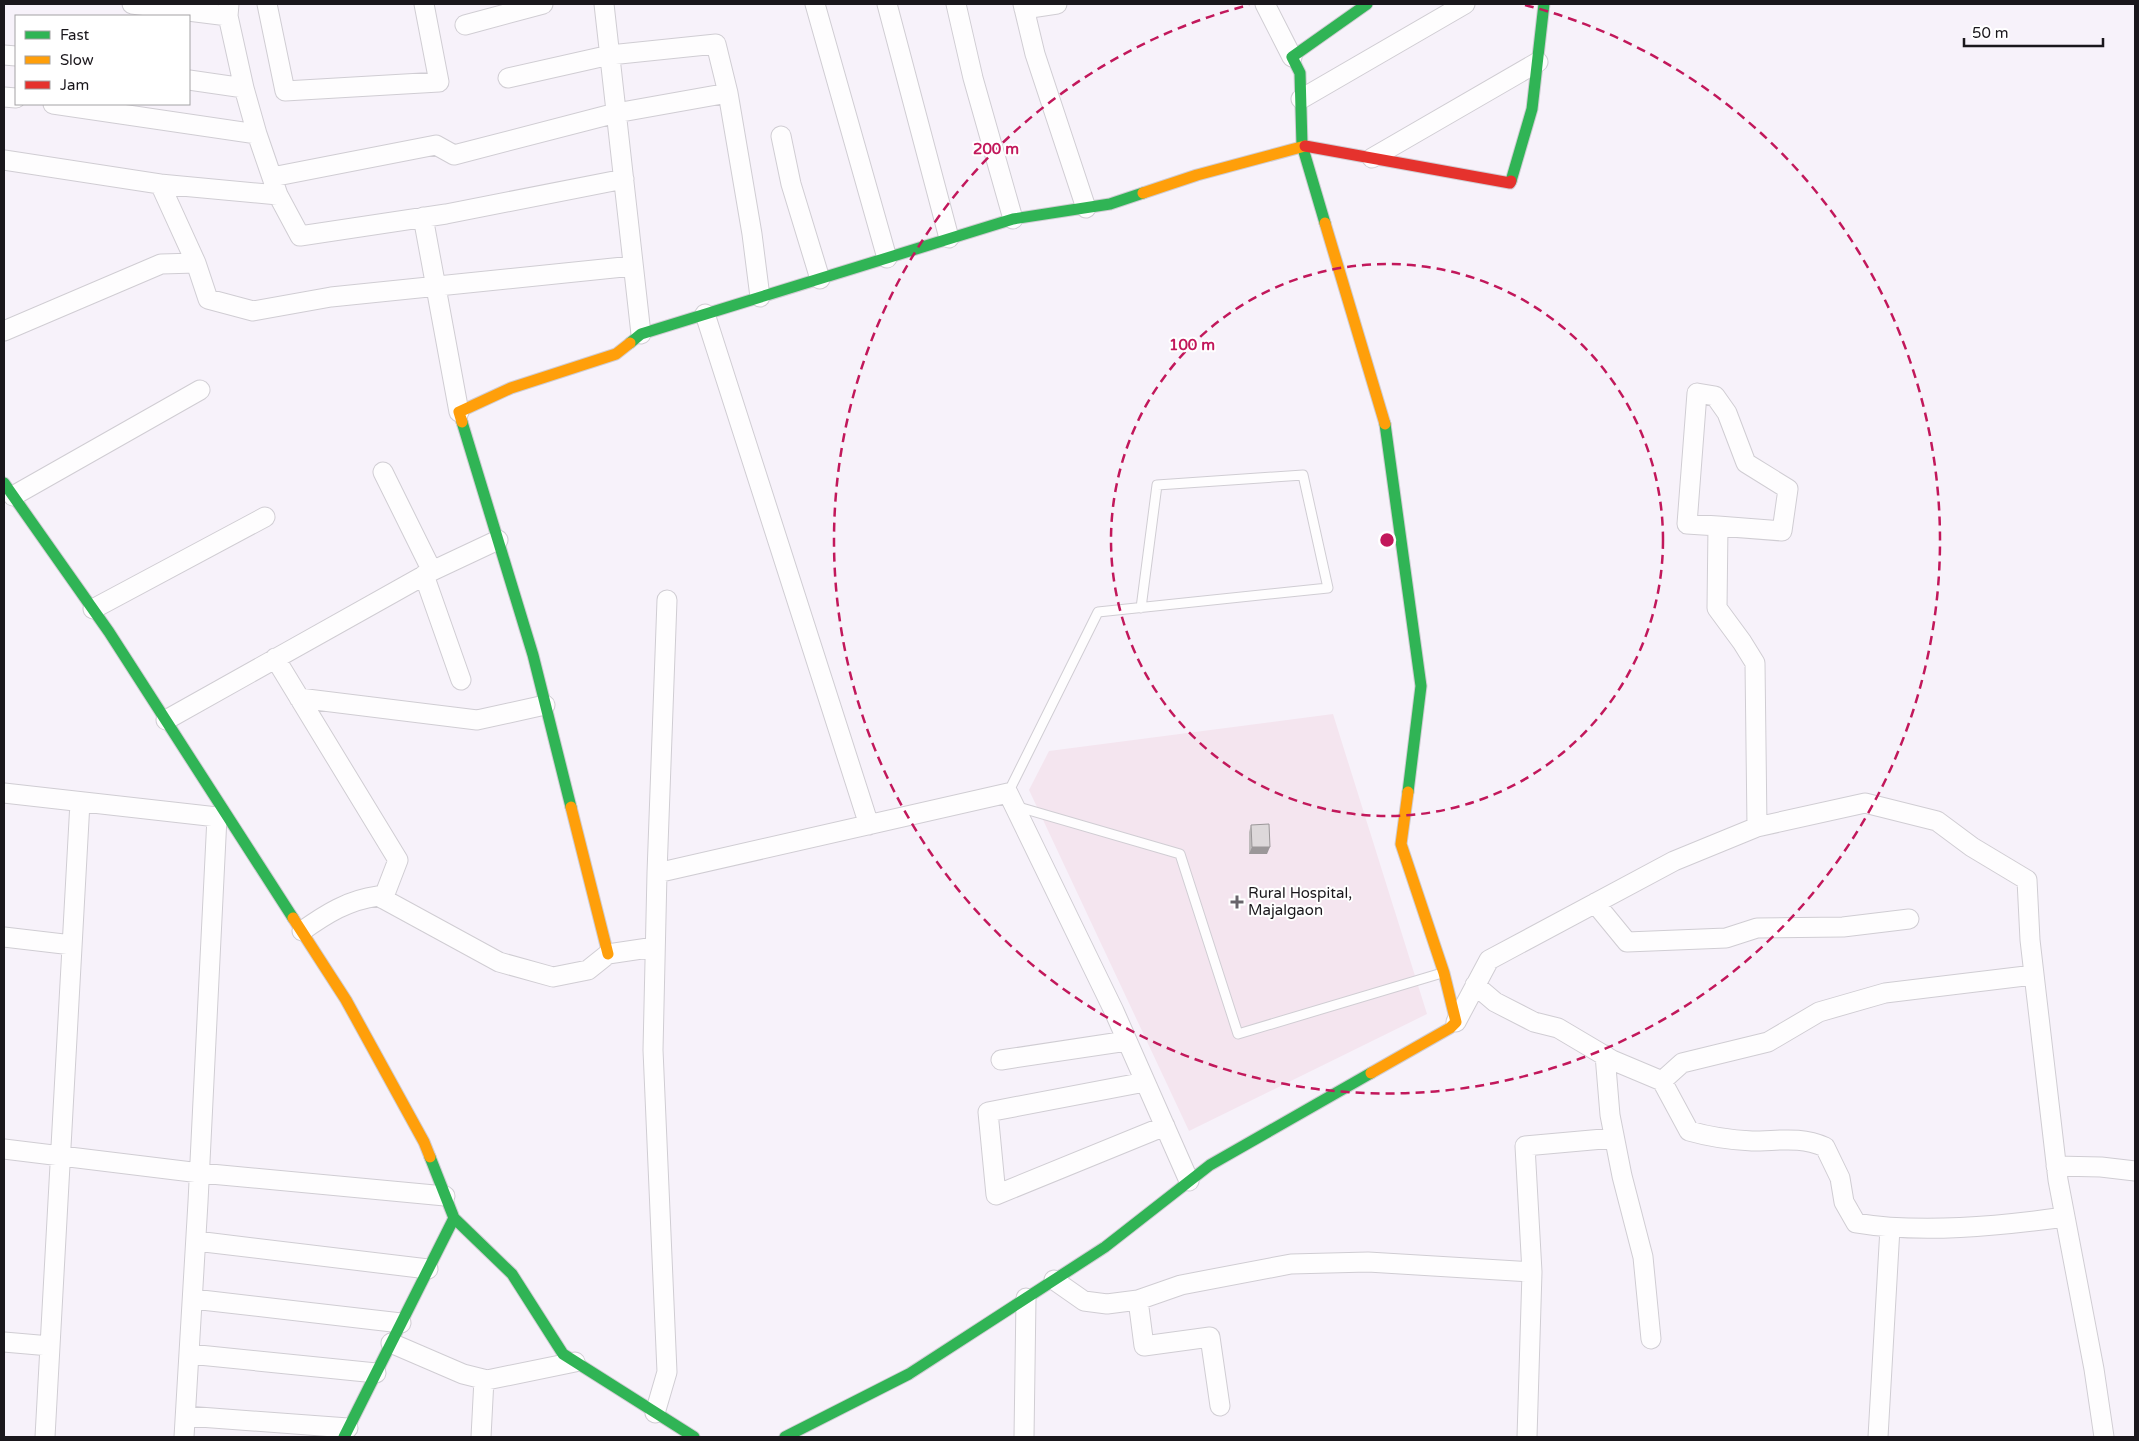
<svg xmlns="http://www.w3.org/2000/svg" width="2139" height="1441" font-family="'Varela Round',sans-serif">
  <style>
    .medical { fill: #f4e5ef }
    .lines { fill: none; stroke-linecap: round; stroke-linejoin: round }
    .lane-casing { stroke: #d0cdd3; stroke-width: 11 }
    .street-casing { stroke: #d0cdd3; stroke-width: 21 }
    .fast-casing { stroke: #d0cdd3; stroke-width: 13 }
    .slow-casing { stroke: #d0cdd3; stroke-width: 13 }
    .jam-casing { stroke: #d0cdd3; stroke-width: 13 }
    .lane { stroke: #fefdfe; stroke-width: 9 }
    .street { stroke: #fefdfe; stroke-width: 19 }
    .fast { stroke: #30b455; stroke-width: 11 }
    .slow { stroke: #ff9f0a; stroke-width: 11 }
    .jam { stroke: #e5322d; stroke-width: 11 }
    .wall { fill: #bebabb }
    .shaded-wall { fill: #9b9799 }
    .building { fill: #ddd8da; stroke: #9b9799 }
    .ring { fill: none; stroke: #c2185b; stroke-width: 2.5; stroke-dasharray: 9 6 }
    .poi-dot { fill: #67646a; stroke: #fff; stroke-width: 2 }
    .labels { text-anchor: middle; dominant-baseline: central; stroke-width: 4; stroke-linejoin: round; paint-order: stroke }
    .poi-label { font-size: 15px; fill: #1a171c; stroke: #fff; text-anchor: start }
    .centre { fill: #c2185b; stroke: #fff; stroke-width: 2.5 }
    .ring-label { font-size: 15px; text-anchor: middle; font-weight: bold; fill: #c2185b; stroke: #fff; stroke-width: 4; stroke-linejoin: round; paint-order: stroke }
  </style>
  <rect width="100%" height="100%" fill="#f7f2fa"/>
  <path class="medical" d="M1333,714L1427,1014L1189,1131L1029,790L1049,751Z"/>
  <g class="lines">
    <g class="lane-casing">
      <path id="lane" d="M1008,793L1098,612L1328,588L1303,475L1157,485L1141,608
        M1015,806L1180,854L1238,1034L1442,973"/>
    </g>
    <g class="street-casing">
      <path id="street" d="M132,4L228,16
        M229,4L228,16L244,88
        M267,4L285,91L439,82L424,4
        M604,4L641,334
        M815,4L887,258
        M887,4L949,238
        M956,4L973,78L1013,219
        M1023,4L1035,54L1086,208
        M1265,4L1292,57
        M1024,9L1057,4
        M465,25L543,4
        M4,55L16,56
        M508,78L610,55L716,44L728,93
        M4,97L16,98
        M1301,99L1465,4
        M53,104L257,134L244,88L189,80
        M781,136L791,184L820,279
        M1372,158L1538,62
        M4,160L160,184L196,263
        M272,177L436,145L454,155L616,113L728,93L752,234L760,297
        M160,184L278,195L257,134
        M278,195L300,236L446,214L624,179
        M423,217L459,412
        M705,314L869,825
        M4,331L161,264L196,263L208,299L253,311L331,297L633,266
        M383,472L432,571
        M13,496L200,390
        M1718,526L1687,524L1697,393L1715,396L1727,413L1746,463L1788,489L1782,531L1718,526L1717,608L1742,642L1755,663L1757,827
        M424,575L461,680
        M93,609L265,517
        M275,658L398,860L383,899
        M299,698L477,720L545,705
        M166,720L432,571L498,540
        M4,793L217,817L198,1202L184,1437
        M657,873L1008,793L1114,1011L1189,1181
        M1595,903L1627,942L1726,938L1757,928L1843,927L1909,919
        M302,931C326,914 348,900 378,896L499,962L553,977L588,970L608,954L655,947
        M4,937L72,945
        M1475,985L1495,1002L1534,1022L1558,1028L1612,1060L1662,1081L1689,1131C1710,1137 1730,1140 1752,1141C1779,1141 1800,1136 1825,1147L1840,1178L1844,1202L1856,1223C1921,1234 1999,1226 2065,1217
        M1456,1022L1489,960L1674,861L1757,827L1865,803L1937,821L1972,847L2027,880L2030,940L2058,1180L2094,1369L2104,1437
        M1605,1055L1610,1115L1622,1176L1643,1257L1651,1339
        M1001,1060L1127,1041
        M1662,1081L1682,1063L1768,1042L1819,1012L1885,993L2034,975
        M1145,1082L988,1112L996,1195L1165,1126
        M4,1149L200,1173L445,1196
        M2056,1166L2101,1167L2135,1171
        M196,1241L428,1269
        M1054,1280L1084,1301L1107,1304L1138,1300L1181,1285L1291,1264L1368,1262L1532,1272
        M193,1299L401,1323
        M1138,1300L1144,1346L1210,1337L1220,1406
        M4,1342L50,1346
        M391,1343L463,1374L487,1380L575,1362
        M189,1354L376,1373
        M655,1413L667,1372L653,1050L657,873L667,600
        M186,1416L348,1428
        M45,1437L80,802
        M481,1437L484,1379
        M1024,1437L1026,1298
        M1527,1437L1532,1272L1525,1146L1614,1138
        M1878,1437L1890,1228"/>
    </g>
    <g class="fast-casing">
      <path id="fast" d="M1511,181L1532,109L1544,4
        M1325,223L1302,145L1300,73L1292,57L1367,4
        M630,343L641,334L1013,219L1110,204L1143,193
        M462,422L533,655L571,807
        M1385,424L1421,686L1408,792
        M4,483L109,632L293,918
        M454,1218L512,1274L563,1354L694,1437
        M344,1437L454,1218L430,1157
        M785,1437L909,1374L1105,1247L1210,1165L1371,1073"/>
    </g>
    <g class="slow-casing">
      <path id="slow" d="M1143,193L1197,175L1305,146
        M1325,223L1385,424
        M462,422L459,412L511,388L616,354L630,343
        M571,807L608,954
        M293,918L346,1000L424,1142L430,1157
        M1371,1073L1450,1028L1456,1022L1444,973L1401,844L1408,792"/>
    </g>
    <g class="jam-casing">
      <path id="jam" d="M1305,146L1510,183L1511,181"/>
    </g>
    <use href="#lane" class="lane"/>
    <use href="#street" class="street"/>
    <use href="#fast" class="fast"/>
    <use href="#slow" class="slow"/>
    <use href="#jam" class="jam"/>
  </g>
  <path class="wall" d="M1251,825L1267,854H1249V832Z"/>
  <path class="shaded-wall" d="M1252,847H1270L1267,854H1249Z"/>
  <path class="building" d="M1269,824L1270,847H1252L1251,825Z"/>
  <g class="ring">
    <circle cx="1387" cy="540" r="276"/>
    <path d="M1525 5A553 553 0 1 1 1249 5"/>
  </g>
  <path class="poi-dot" d="M1234.5 894.5h5v5h5v5h-5v5h-5v-5h-5v-5h5z"/>
  <g class="labels">
    <g class="poi-label">
      <text x="1248" y="893">Rural Hospital,<tspan x="1248" dy="17">Majalgaon</tspan></text>
    </g>
  </g>
  <circle cx="1387" cy="540" r="8" class="centre"/>
  <g class="ring-label">
    <text x="996" y="154">200 m</text>
    <text x="1192" y="350">100 m</text>
  </g>
  <rect width="2139" height="1441" fill="none" stroke="#1a171c" stroke-width="10"/>
  <rect x="15" y="15" width="175" height="90" fill="#ffffff" stroke="#a3a2a4"/>
  <rect x="25" y="31" width="25" height="8" fill="#30b455" stroke="#a3a2a4"/>
  <text x="60" y="40" font-size="15" fill="#1a171c">Fast</text>
  <rect x="25" y="56" width="25" height="8" fill="#ff9f0a" stroke="#a3a2a4"/>
  <text x="60" y="65" font-size="15" fill="#1a171c">Slow</text>
  <rect x="25" y="81" width="25" height="8" fill="#e5322d" stroke="#a3a2a4"/>
  <text x="60" y="90" font-size="15" fill="#1a171c">Jam</text>
  <path d="M1964 38v8h139v-8" fill="none" stroke="#1a171c" stroke-width="2.5"/>
  <text x="1972" y="38" font-size="15" fill="#1a171c" stroke="#ffffff" stroke-width="4" paint-order="stroke">50 m</text>
</svg>
